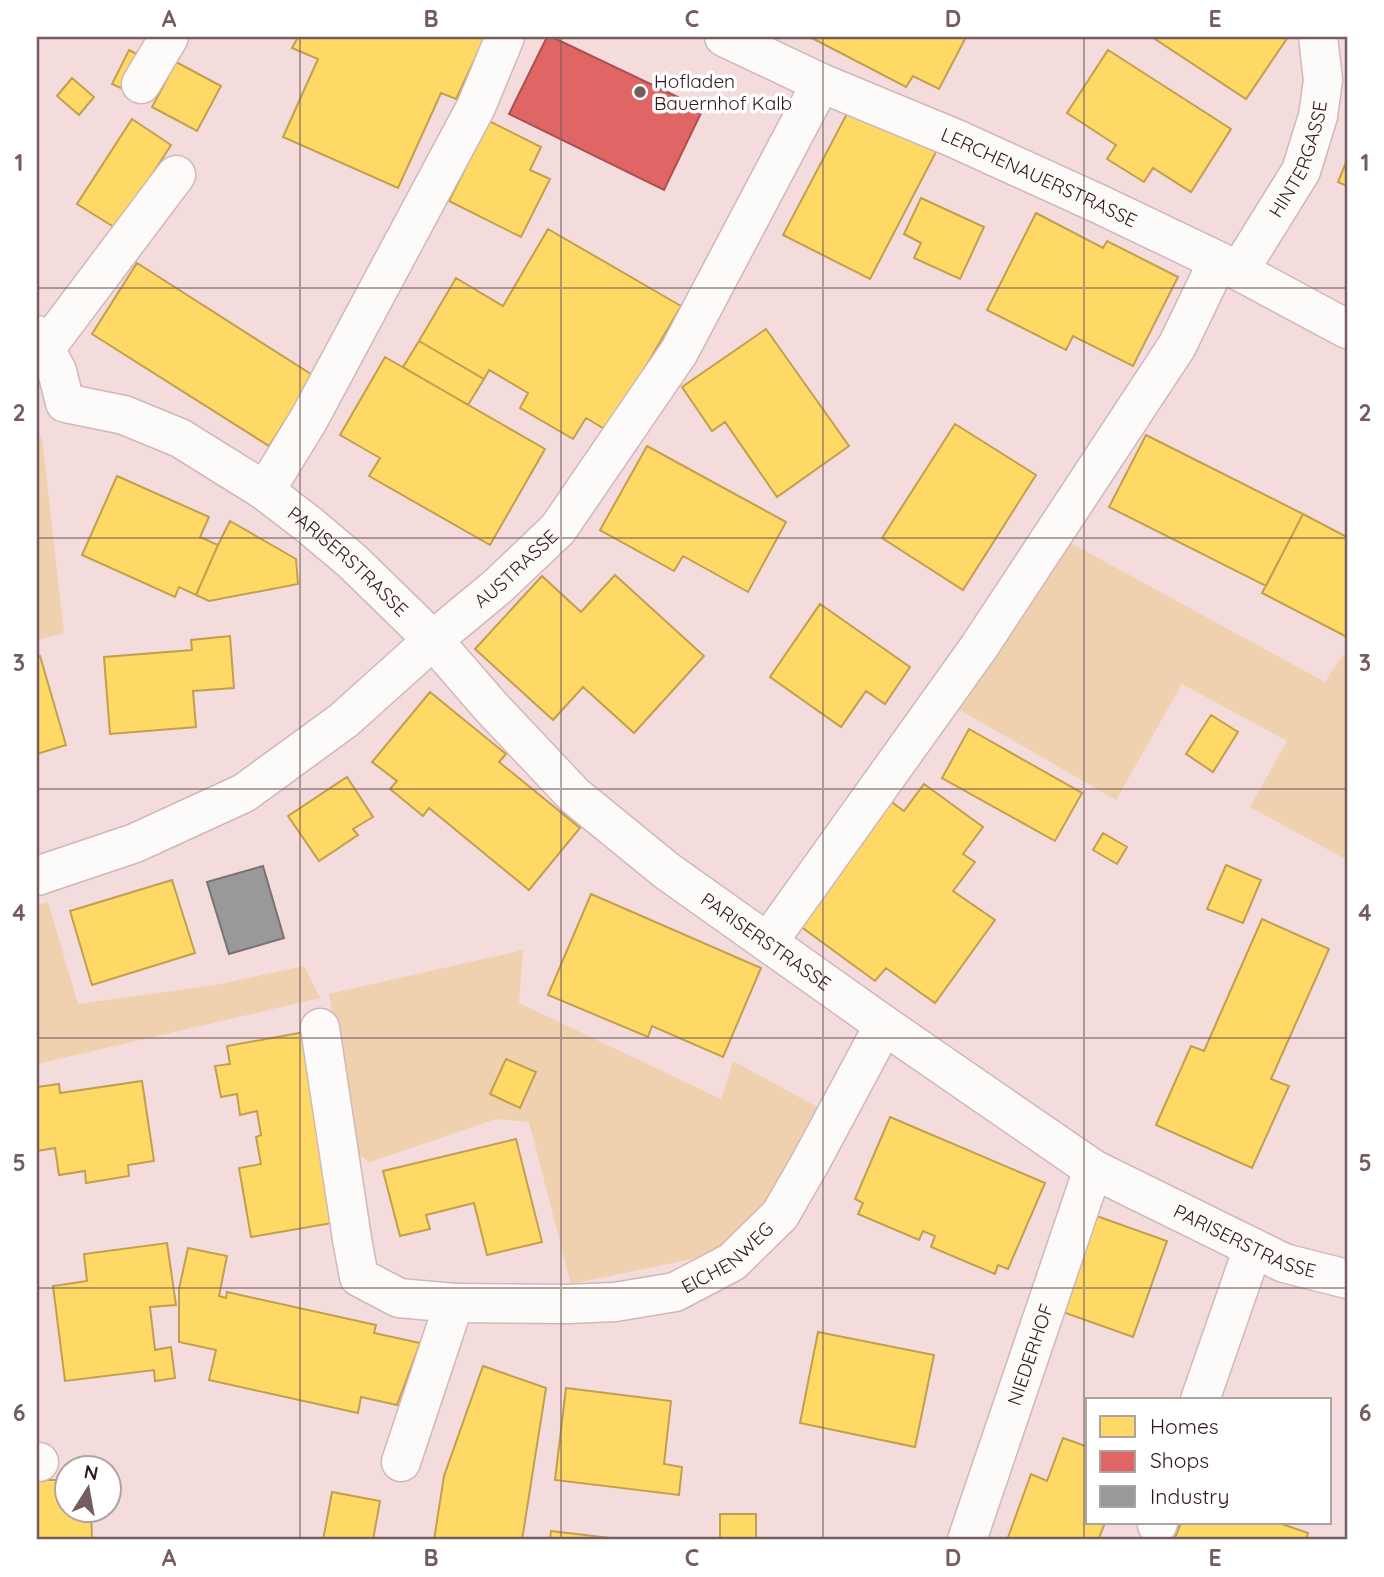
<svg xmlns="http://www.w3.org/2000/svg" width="1384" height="1577" font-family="Quicksand,sans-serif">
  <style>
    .green { fill: #efd0af }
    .homes { fill: #ffd966; stroke: #c29f4f; stroke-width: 2 }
    .shops { fill: #e06666; stroke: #ac4f4f; stroke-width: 2 }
    .industry { fill: #999; stroke: #7a7272; stroke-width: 2 }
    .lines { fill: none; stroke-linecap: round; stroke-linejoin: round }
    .minor-casing { stroke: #d0b8b8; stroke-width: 41 }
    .minor { stroke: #fdfafa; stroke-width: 38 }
    .grid { fill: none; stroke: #765d5d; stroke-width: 2; stroke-opacity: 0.55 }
    .poi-dot { fill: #765d5d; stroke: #fff; stroke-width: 2.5 }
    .labels { text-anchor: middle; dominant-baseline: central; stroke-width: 7; stroke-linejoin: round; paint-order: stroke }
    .poi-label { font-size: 19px; fill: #321818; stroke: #fff; text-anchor: start }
    .street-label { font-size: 19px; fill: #321818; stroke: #fff }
    .neatline { fill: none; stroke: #765d5d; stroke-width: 2.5 }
    .grid-label { font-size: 23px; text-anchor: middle; font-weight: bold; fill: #765d5d }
  </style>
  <rect width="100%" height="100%" fill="#f4dcdc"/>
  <path class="green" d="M37,437H42L64,633L37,640Z
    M1069,542L1325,682L1343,655L1347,657V860L1250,807L1287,741L1182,684L1116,800L955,707Z
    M48,902L78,1004L216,985L304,966L320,998L37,1064V905Z
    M523,950L519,1003L721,1099L733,1061L819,1108L774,1187L739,1238L692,1259L571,1284L529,1122L496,1119L370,1162L356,1153L329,994Z"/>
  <path class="homes" d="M298,37H485L456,99L441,93L398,188L283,137L318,59L292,48Z
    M810,37H966L939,89L913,76L906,87Z
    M1152,37H1288L1246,99Z
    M129,50L140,56L123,89L112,84Z
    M1108,50L1231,129L1191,192L1153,168L1144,182L1107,159L1116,145L1067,113Z
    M176,62L221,86L197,131L152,107Z
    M72,78L94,97L79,115L57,96Z
    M851,106L937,150L870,279L783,235Z
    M132,119L171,145L117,229L77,204Z
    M489,121L541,147L530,170L550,179L521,237L449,201Z
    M1347,160V186L1338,182Z
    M921,198L984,227L960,279L914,258L921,243L904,234Z
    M1036,213L1103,248L1107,241L1178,277L1133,366L1073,336L1066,350L987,310Z
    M548,229L681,306L608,431L586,418L573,439L520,408L528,393L489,370L484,379L419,341L456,278L503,306Z
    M137,263L314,376L269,446L92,334Z
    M766,329L849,446L777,497L725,422L712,431L682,387Z
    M419,341L484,379L468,405L403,367Z
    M385,357L545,449L490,545L369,476L380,458L340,435Z
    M955,424L1036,475L963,590L882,538Z
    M1146,435L1303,514L1266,586L1109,507Z
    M647,446L786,522L748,592L683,556L674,571L600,530Z
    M117,476L209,517L200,537L218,545L196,595L179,587L175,597L82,555Z
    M1303,514L1347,537V637L1262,593Z
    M230,521L296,559L298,584L209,601L196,595L218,545Z
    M615,575L704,656L634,733L583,687L553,720L475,649L542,576L581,612Z
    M820,604L910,667L885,704L866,691L841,727L770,677Z
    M230,636L234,688L193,691L196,727L110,734L104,657L192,650L191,640Z
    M40,656L66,745L37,754V657Z
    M430,692L506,754L499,762L580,828L529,890L429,808L423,816L390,789L397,781L372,762Z
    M1211,715L1238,732L1213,772L1186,754Z
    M969,729L1082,793L1055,841L942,778Z
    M347,777L373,817L353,829L358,835L319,861L288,816Z
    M924,784L983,827L963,854L975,862L953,891L995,920L935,1003L886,968L875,981L800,926L890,801L904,811Z
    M1103,833L1127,847L1117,864L1093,850Z
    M1226,865L1261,880L1243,923L1207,909Z
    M172,880L195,953L92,985L70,911Z
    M591,894L761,968L723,1057L652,1026L648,1037L548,995Z
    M1262,919L1329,949L1271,1079L1289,1086L1252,1168L1156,1125L1191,1046L1204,1051Z
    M305,1032L338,1222L251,1237L239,1168L261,1164L256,1137L261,1135L257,1111L240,1115L237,1094L221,1097L215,1066L230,1064L227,1046Z
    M506,1059L536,1072L520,1108L490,1094Z
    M142,1081L154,1161L128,1165L129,1176L86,1183L85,1171L59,1175L55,1148L37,1151V1087L59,1084L60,1093Z
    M890,1117L1045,1183L1008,1269L998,1265L995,1274L931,1247L935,1236L923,1231L919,1240L858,1214L863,1203L855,1199Z
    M516,1139L542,1242L487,1255L474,1203L426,1215L430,1229L400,1236L383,1171Z
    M1091,1214L1167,1241L1133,1337L1057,1310Z
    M167,1243L176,1305L150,1307L155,1350L171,1347L175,1378L155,1381L154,1370L65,1381L53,1286L87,1281L84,1254Z
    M188,1248L227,1256L219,1296L226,1298L227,1292L376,1325L374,1333L420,1343L397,1405L361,1397L358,1413L209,1380L216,1350L179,1342V1289Z
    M818,1332L934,1355L915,1447L800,1423Z
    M483,1366L546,1388L522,1540H434L444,1476Z
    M566,1388L671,1401L664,1464L682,1467L679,1495L555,1480Z
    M1063,1438L1088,1447V1523H1105L1098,1540H1007L1031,1474L1047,1481Z
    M37,1480H66V1510H91L92,1540H37Z
    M332,1492L380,1501L373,1540H323Z
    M720,1514H756V1540H720Z
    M1181,1523H1279L1308,1533L1306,1540H1174Z
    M551,1531L627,1540H550Z"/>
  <path class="shops" d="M547,37H552L703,109L664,190L509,114Z"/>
  <path class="industry" d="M263,866L284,938L229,954L207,882Z"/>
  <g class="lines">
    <g class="minor-casing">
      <g id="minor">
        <path id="s1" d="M724,37L821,83L954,138L1099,204L1239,271L1347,329"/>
        <path d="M141,84L169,37"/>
        <path id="s2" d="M1239,271L1301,171L1318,116L1323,80L1318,37"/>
        <path id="s3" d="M37,335L57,371L65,403L124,415L180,438L265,491L308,524L352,561L433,640L492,708L575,796L667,871L884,1025L1093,1169L1284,1263L1347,1279"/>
        <path d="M45,349L176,175"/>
        <path d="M265,491L309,419L476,107L505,37"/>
        <path id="s4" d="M37,876L135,843L244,793L344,720L433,640L498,586L558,529L679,352L821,83"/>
        <path d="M768,942L979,647L1177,346L1218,261"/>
        <path d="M320,1028L352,1239L359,1277L399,1298L454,1303L401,1462"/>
        <path id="s5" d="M454,1303L568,1304L615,1302L675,1292L732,1262L780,1215L810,1163L884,1025"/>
        <path d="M1200,1400L1253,1248"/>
        <path d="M37,1462H39"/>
        <path d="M1157,1525L1158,1523"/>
        <path id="s6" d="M967,1540L1093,1169"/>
      </g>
    </g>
    <use href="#minor" class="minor"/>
  </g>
  <path class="grid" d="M300,37V1540M561,37V1540M823,37V1540M1084,37V1540M37,288H1347M37,538H1347M37,789H1347M37,1038H1347M37,1288H1347"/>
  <circle class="poi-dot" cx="640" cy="92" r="7"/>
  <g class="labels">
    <g class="poi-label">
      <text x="654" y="81">Hofladen<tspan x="654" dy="22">Bauernhof Kalb</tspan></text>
    </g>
    <g class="street-label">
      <text stroke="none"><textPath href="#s2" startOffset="128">HINTERGASSE</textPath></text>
      <text stroke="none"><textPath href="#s1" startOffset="345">LERCHENAUERSTRASSE</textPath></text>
      <text stroke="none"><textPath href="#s3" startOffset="404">PARISERSTRASSE</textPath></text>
      <text stroke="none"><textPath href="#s4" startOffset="576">AUSTRASSE</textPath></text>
      <text stroke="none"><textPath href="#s3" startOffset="971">PARISERSTRASSE</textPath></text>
      <text stroke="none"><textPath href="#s3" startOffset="1538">PARISERSTRASSE</textPath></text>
      <text stroke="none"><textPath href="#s5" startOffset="285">EICHENWEG</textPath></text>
      <text stroke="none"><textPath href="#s6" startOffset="196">NIEDERHOF</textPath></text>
    </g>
  </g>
  <rect width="1384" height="1577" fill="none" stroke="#ffffff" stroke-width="77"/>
  <rect x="1086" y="1398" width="245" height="126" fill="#ffffff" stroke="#ada3a3" stroke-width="2"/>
  <rect x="1100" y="1416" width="35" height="21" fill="#ffd966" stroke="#ada3a3" stroke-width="2"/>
  <text x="1150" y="1434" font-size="21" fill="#321818">Homes</text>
  <rect x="1100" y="1451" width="35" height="21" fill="#e06666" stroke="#ada3a3" stroke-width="2"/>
  <text x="1150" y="1468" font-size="21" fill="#321818">Shops</text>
  <rect x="1100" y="1486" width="35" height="21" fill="#999999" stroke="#ada3a3" stroke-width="2"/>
  <text x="1150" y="1504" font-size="21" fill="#321818">Industry</text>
  <g transform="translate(88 1489) rotate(11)"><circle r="33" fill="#ffffff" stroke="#ada3a3" stroke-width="2"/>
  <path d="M0-5L12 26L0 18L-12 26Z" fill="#765d5d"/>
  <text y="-10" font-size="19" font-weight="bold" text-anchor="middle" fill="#321818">N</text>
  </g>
  <rect x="38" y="38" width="1308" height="1500" class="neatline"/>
  <g class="grid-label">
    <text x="169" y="27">A</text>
    <text x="431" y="27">B</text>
    <text x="692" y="27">C</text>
    <text x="953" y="27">D</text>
    <text x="1215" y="27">E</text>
    <text x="19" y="171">1</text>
    <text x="1365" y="171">1</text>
    <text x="19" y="421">2</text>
    <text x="1365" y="421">2</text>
    <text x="19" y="671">3</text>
    <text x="1365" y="671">3</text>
    <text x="19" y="921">4</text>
    <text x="1365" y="921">4</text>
    <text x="19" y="1171">5</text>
    <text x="1365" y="1171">5</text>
    <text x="19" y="1421">6</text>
    <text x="1365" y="1421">6</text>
    <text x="169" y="1566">A</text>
    <text x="431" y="1566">B</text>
    <text x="692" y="1566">C</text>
    <text x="953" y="1566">D</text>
    <text x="1215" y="1566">E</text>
  </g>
</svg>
